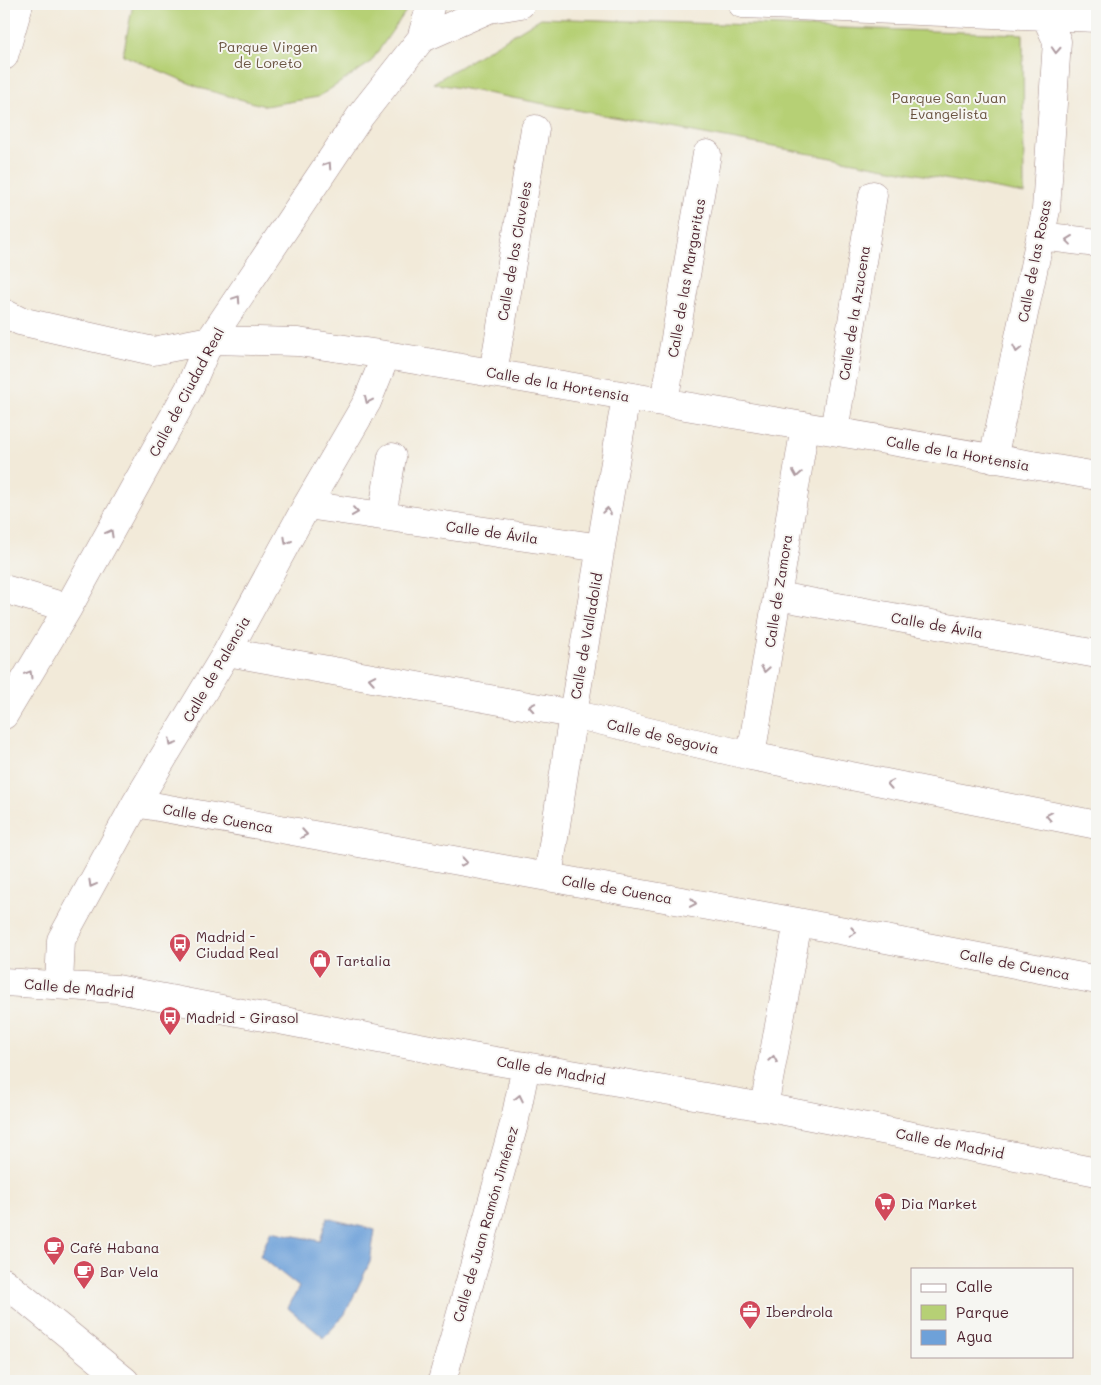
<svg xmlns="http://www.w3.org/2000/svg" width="1101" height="1385" font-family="Mali,sans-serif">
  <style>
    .green { fill: #b6d075; stroke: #807850 }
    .water { fill: #6ea1d9; stroke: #5c6082 }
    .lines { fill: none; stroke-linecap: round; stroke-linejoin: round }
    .minor-casing { stroke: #9e8482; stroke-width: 29 }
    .minor { stroke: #fff; stroke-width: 28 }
    .oneway { stroke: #ae9aa0 }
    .labels { text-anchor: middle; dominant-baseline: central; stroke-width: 4; stroke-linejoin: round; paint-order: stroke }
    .park-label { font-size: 14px; fill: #6a5441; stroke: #f6f6f2 }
    .street-label { font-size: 14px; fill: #4a1f2b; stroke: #f6f6f2 }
    .poi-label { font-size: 14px; fill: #4a1f2b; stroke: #f6f6f2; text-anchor: start }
  </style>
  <rect width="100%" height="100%" fill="#f6f6f2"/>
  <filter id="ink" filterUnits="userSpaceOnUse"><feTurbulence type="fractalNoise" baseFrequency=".02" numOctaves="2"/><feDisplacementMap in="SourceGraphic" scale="10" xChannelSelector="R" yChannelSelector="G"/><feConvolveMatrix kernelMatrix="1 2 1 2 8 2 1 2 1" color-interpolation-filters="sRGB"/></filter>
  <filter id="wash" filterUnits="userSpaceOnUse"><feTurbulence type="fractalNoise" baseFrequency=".0096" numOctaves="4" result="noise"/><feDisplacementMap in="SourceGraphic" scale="20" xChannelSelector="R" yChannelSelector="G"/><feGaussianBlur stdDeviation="1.12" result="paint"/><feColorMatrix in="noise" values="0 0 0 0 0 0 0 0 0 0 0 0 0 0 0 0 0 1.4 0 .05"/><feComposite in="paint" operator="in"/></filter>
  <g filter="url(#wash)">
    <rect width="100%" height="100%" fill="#f2ead9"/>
    <path class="green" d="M133,4H407L406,11L370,63L318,97L265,106L203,89L123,55Z
      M541,18L1023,34L1024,194L433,83Z"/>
    <path class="water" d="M327,1218L375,1230L370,1262L345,1314L324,1338L288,1308L299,1287L260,1256L271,1231L320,1241Z"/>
  </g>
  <g filter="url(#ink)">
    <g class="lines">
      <g class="minor-casing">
        <path id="minor" d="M742,4L1097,18
          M421,39L489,9L521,4
          M4,56L19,4
          M1041,236L1097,243
          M4,313L20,321L153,351L210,340L298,342L386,355L1097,476
          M493,373L535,129
          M664,402L707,154
          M834,431L873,195
          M993,459L1046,210L1057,41L1046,17L1045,4
          M307,505L601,548
          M382,516L392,457
          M4,589L68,608
          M777,596L1097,654
          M227,652L573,714L751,756L1097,825
          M4,715L68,608L189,389L210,340L361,115L421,39L431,4
          M751,756L805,426
          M136,803L798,922L1097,980
          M548,877L573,714L626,396
          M4,982L117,989L472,1057L764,1107L1097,1172
          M59,985L61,940L136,803L227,652L307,505L367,402L386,355
          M764,1107L798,922
          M4,1282L125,1381
          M442,1381L514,1124L526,1066"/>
      </g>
      <use href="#minor" class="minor"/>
    </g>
    <defs><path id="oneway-chevron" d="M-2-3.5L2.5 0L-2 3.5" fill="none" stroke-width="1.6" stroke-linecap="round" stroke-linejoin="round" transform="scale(1.25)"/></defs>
    <g class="oneway">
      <use href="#oneway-chevron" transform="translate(1056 50) rotate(93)"/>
      <use href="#oneway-chevron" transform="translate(328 165) rotate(-56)"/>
      <use href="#oneway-chevron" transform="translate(1069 240) rotate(-173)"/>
      <use href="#oneway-chevron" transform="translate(237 299) rotate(-56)"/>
      <use href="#oneway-chevron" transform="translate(1017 349) rotate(102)"/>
      <use href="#oneway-chevron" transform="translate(368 400) rotate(115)"/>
      <use href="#oneway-chevron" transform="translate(797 474) rotate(99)"/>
      <use href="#oneway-chevron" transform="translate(607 511) rotate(-81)"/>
      <use href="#oneway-chevron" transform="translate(355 512) rotate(8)"/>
      <use href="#oneway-chevron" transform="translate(110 533) rotate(-61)"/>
      <use href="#oneway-chevron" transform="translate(287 541) rotate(119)"/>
      <use href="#oneway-chevron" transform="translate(765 669) rotate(100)"/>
      <use href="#oneway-chevron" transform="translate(29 674) rotate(-59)"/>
      <use href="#oneway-chevron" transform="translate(372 679) rotate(-170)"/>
      <use href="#oneway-chevron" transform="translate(532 707) rotate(-170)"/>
      <use href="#oneway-chevron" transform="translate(172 743) rotate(121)"/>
      <use href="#oneway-chevron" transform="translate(890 784) rotate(-169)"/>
      <use href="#oneway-chevron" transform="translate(1049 816) rotate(-169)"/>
      <use href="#oneway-chevron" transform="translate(304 834) rotate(10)"/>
      <use href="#oneway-chevron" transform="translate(464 862) rotate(10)"/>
      <use href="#oneway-chevron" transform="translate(92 884) rotate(119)"/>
      <use href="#oneway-chevron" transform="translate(693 903) rotate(10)"/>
      <use href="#oneway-chevron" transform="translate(853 932) rotate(11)"/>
      <use href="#oneway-chevron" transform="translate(773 1059) rotate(-80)"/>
      <use href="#oneway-chevron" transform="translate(519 1098) rotate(-78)"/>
    </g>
  </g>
  <defs>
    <g id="bus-pin" transform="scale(1.125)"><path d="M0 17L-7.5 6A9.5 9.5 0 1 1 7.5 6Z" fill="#d1495b" stroke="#f6f6f2"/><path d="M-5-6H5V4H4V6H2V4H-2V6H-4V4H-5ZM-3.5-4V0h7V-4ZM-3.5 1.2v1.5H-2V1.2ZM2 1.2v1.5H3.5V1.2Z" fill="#fff"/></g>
    <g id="shop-pin" transform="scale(1.125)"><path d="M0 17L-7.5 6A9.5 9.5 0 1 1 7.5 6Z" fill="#d1495b" stroke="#f6f6f2"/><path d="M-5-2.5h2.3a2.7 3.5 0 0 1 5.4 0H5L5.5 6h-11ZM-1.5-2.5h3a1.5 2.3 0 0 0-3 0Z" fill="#fff"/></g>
    <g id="supermarket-pin" transform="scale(1.125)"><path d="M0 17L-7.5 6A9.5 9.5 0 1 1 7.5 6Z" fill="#d1495b" stroke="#f6f6f2"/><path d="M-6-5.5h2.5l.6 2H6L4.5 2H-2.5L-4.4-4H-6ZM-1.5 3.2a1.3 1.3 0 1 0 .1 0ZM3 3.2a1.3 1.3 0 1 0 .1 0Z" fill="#fff"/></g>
    <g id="cafe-pin" transform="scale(1.125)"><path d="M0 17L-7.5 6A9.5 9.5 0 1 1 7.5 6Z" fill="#d1495b" stroke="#f6f6f2"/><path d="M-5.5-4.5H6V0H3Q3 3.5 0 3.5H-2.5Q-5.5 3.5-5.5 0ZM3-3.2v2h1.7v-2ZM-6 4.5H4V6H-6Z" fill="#fff"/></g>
    <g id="office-pin" transform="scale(1.125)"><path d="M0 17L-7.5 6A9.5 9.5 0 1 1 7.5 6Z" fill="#d1495b" stroke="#f6f6f2"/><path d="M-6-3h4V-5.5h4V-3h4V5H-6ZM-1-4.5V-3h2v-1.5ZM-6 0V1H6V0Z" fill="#fff"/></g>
  </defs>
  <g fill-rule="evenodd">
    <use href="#bus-pin" x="180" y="944"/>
    <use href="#shop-pin" x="320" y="960"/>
    <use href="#bus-pin" x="170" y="1017"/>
    <use href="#supermarket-pin" x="885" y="1203"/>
    <use href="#cafe-pin" x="54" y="1247"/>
    <use href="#cafe-pin" x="84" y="1271"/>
    <use href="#office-pin" x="750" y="1311"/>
  </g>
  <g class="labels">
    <g class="park-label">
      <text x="268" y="46">Parque Virgen<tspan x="268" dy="16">de Loreto</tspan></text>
      <text x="949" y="97">Parque San Juan<tspan x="949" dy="16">Evangelista</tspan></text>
    </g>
    <g class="street-label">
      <text transform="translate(514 251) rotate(-80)">Calle de los Claveles</text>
      <text transform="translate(1034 261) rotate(-79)">Calle de las Rosas</text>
      <text transform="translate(686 278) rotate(-80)">Calle de las Margaritas</text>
      <text transform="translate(854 313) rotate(-81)">Calle de la Azucena</text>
      <text transform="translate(558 384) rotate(10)">Calle de la Hortensia</text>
      <text transform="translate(186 392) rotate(-62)">Calle de Ciudad Real</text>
      <text transform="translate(958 453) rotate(10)">Calle de la Hortensia</text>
      <text transform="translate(492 532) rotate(8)">Calle de Ávila</text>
      <text transform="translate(778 591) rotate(-81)">Calle de Zamora</text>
      <text transform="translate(937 625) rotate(10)">Calle de Ávila</text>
      <text transform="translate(586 636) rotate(-80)">Calle de Valladolid</text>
      <text transform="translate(216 669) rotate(-60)">Calle de Palencia</text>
      <text transform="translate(663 736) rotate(13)">Calle de Segovia</text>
      <text transform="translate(218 818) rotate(10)">Calle de Cuenca</text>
      <text transform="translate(617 889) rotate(10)">Calle de Cuenca</text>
      <text transform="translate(1015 964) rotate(11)">Calle de Cuenca</text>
      <text transform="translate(79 988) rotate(5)">Calle de Madrid</text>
      <text transform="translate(551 1070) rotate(10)">Calle de Madrid</text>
      <text transform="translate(950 1143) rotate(11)">Calle de Madrid</text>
      <text transform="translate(485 1224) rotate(-74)">Calle de Juan Ramón Jiménez</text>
    </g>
    <g class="poi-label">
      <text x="196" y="936">Madrid -<tspan x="196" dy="16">Ciudad Real</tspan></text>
      <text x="336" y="960">Tartalia</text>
      <text x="186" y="1017">Madrid - Girasol</text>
      <text x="901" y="1203">Dia Market</text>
      <text x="70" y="1247">Café Habana</text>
      <text x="100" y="1271">Bar Vela</text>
      <text x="766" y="1311">Iberdrola</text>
    </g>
  </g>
  <rect width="1101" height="1385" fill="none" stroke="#f6f6f2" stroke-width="20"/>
  <rect x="911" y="1268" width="162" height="90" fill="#f6f6f2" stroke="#b1a0a2"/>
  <rect x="921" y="1284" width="25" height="8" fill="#ffffff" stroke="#b1a0a2"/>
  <text x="956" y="1292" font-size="15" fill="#4a1f2b">Calle</text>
  <rect x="921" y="1305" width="25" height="15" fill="#b6d075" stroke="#b1a0a2"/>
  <text x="956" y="1318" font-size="15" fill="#4a1f2b">Parque</text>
  <rect x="921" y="1330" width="25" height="15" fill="#6ea1d9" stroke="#b1a0a2"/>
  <text x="956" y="1342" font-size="15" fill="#4a1f2b">Agua</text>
</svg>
